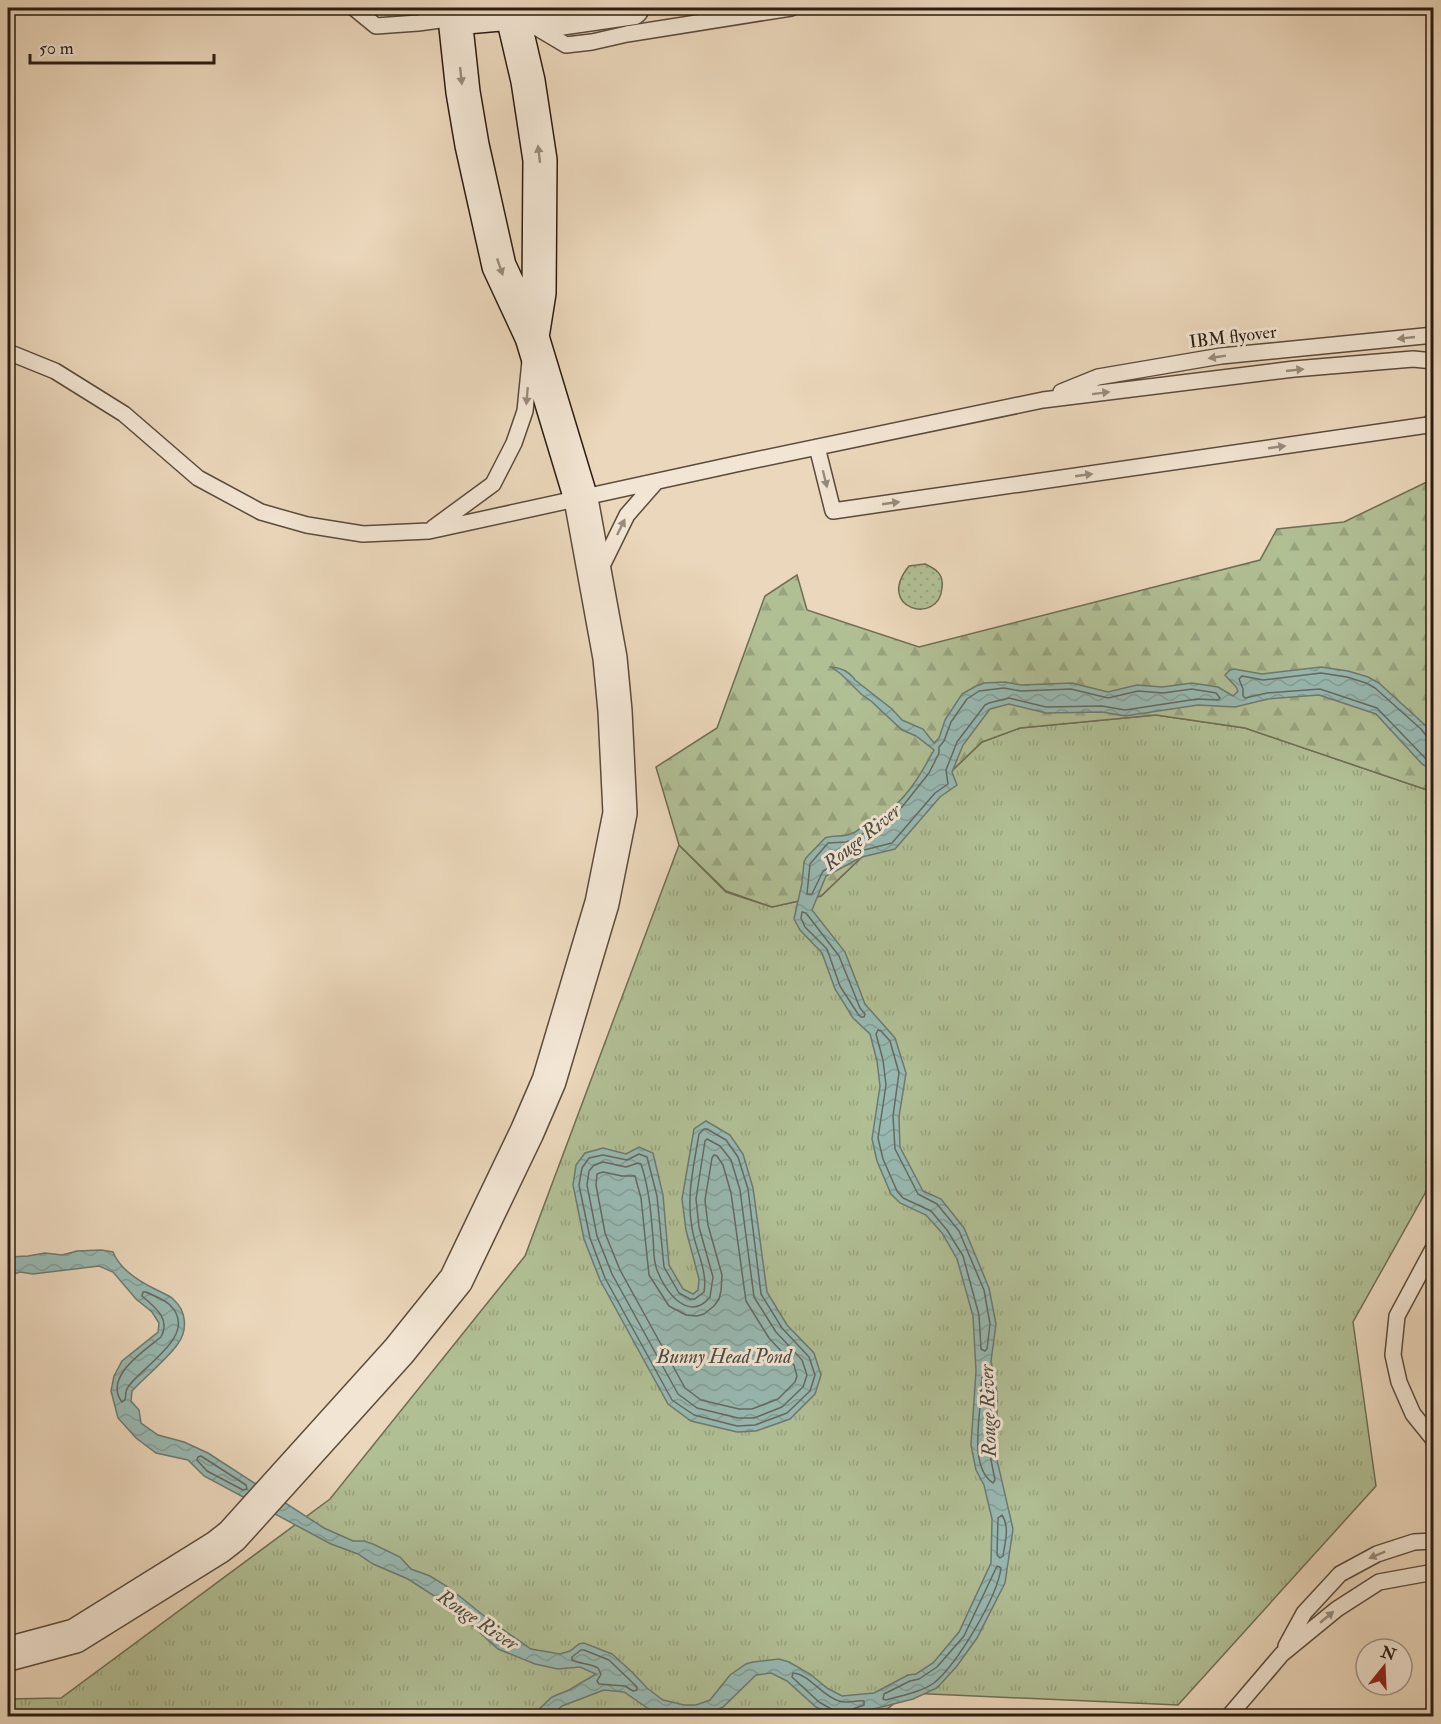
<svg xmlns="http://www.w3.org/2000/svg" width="1441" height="1724" font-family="'IM FELL Double Pica',serif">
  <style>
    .grass { fill: url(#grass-tufts); stroke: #6e6e54; stroke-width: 1.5 }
    .forest { fill: url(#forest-firs); stroke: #6e6e54; stroke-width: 1.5 }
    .park { fill: url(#park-dots); stroke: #6e6e54; stroke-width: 1.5 }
    .water { fill: url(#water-waves); stroke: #6c7a72; stroke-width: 1.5 }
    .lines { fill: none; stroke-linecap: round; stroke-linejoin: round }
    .shore { stroke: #626a62; stroke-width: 1.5 }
    .service-casing { stroke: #5b4b3c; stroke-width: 18 }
    .tertiary-casing { stroke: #5b4b3c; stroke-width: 36 }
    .secondary-casing { stroke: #2b1c12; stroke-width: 36 }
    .service { stroke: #f2e5d3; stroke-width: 15 }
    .tertiary { stroke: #f2e5d3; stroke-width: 33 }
    .secondary { stroke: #f2e5d3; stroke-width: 33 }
    .oneway { fill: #988b7c }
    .labels { text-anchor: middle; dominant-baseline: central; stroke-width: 6; stroke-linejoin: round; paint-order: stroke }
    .street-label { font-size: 18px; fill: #2b1c12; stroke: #f2e5d3 }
    .water-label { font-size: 20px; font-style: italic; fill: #4c4b42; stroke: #f2e5d3 }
  </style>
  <defs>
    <pattern id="grass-tufts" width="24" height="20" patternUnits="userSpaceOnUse" patternTransform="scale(1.5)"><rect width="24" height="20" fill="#b1bf95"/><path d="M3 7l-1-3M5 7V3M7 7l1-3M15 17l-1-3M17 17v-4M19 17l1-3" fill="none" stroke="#98a47f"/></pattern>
    <pattern id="forest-firs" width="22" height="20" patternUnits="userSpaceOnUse" patternTransform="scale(1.5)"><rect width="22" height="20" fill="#b1bf95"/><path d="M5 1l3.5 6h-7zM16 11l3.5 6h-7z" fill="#98a47f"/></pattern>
    <pattern id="park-dots" width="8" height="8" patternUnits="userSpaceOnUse" patternTransform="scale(1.5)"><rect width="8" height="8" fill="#b1bf95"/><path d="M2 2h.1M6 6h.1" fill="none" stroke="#98a47f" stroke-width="1.8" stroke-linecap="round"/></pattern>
    <pattern id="water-waves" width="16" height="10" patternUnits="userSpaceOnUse" patternTransform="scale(1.5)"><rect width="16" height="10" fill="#98b9b2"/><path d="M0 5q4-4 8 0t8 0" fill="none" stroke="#839e98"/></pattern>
  </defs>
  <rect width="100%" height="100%" fill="#ebd7bb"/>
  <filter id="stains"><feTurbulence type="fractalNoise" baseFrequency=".00333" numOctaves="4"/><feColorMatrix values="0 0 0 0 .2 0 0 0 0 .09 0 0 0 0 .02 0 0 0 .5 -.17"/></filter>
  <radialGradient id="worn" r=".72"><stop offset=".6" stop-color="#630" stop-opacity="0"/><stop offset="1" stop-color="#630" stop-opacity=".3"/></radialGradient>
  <path class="grass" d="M1156,715L1245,728L1433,792V1179L1353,1322L1376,1486L1178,1705L908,1693L878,1716H8V1699L61,1698L330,1499L525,1256L679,845L726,892L772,907L821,896L982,742L1020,728Z"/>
  <path class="forest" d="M1433,479V792L1245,728L1156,715L1020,728L982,742L821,896L772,907L726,891L679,845L656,767L717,728L765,596L797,575L807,610L919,647L1260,560L1277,529L1344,522Z"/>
  <path class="park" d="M925,564C936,569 944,574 942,588C939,626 874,609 909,566Z"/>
  <path class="water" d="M831,667C840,667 850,672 855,680L892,709L902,720L923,729L934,743L939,738L945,720L962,694L976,686L984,683L1005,682L1021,685L1072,683L1108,692L1137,685L1162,687L1192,683L1218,687L1233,696L1238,691L1236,687L1225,675L1230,670L1234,669L1262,674L1321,667L1348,671L1368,677L1379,683L1426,726L1433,736V771L1422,764L1376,714L1319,695L1268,699L1235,707L1198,705L1125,716L1102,712L1046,713L1009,704L990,709L963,745L952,772L957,785L940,797L895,849L862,857L826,876L812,910L845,952L865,1004L895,1038L906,1073L899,1117L900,1147L923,1191L941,1199L964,1228L989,1288L996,1324L991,1361L997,1392V1460L1013,1529L1005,1583L977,1638L957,1666L937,1688L913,1699L846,1716H834L816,1707L787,1681L771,1673L756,1675L723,1707L703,1716H659L624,1692L604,1690L562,1706L551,1716H534L535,1713L552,1697L569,1690L596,1674L580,1667L558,1669L535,1664L498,1649L453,1608L408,1579L373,1564L358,1554L331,1544L204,1476L188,1460L156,1453L136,1438L118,1418L111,1391L114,1376L122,1361L158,1332L159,1323L152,1312L136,1299L113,1272L99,1266L33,1274L20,1272L8,1276V1257L28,1256L45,1253L62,1255L77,1251L101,1250L113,1252C120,1270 140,1282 157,1290C162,1293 169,1295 173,1299C187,1311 188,1331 177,1345C167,1359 145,1377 132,1391L131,1401L139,1410L141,1423L158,1435L184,1442L208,1453L324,1528L353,1541H364L373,1544L400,1557L411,1569L430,1576L448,1587L488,1619L531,1649L560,1654L570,1651L579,1644L584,1643L612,1654L633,1673L647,1688L663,1700L684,1705H696L710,1700L730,1675L746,1664L753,1662L779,1659L789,1662L810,1674L827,1688L842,1696L874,1693L908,1675L916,1674L933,1663L959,1632L991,1563L992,1519L984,1485L976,1470L971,1445L976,1371L973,1316L957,1259L942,1233L926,1215L900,1203L891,1194L877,1161L872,1139L880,1086L877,1061L870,1034L853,1018L835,989L822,953L800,930L794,919L802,883L804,862L806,858L825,838C834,834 844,838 853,833C858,831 863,826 868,822C872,820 877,819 881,816C905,802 921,774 934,750L916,736L902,730L871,701L861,694L841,674Z
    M706,1121L730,1135L743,1154L753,1188L767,1292L787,1325L814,1353L821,1375L815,1394L790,1419L756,1431L737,1432L691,1421L668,1404L600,1280L584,1239L573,1185L576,1165L585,1153L603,1148L626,1154L639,1147L653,1153L663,1195L669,1265L683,1289L693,1294L698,1290L699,1279L686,1230L682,1199L694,1129Z"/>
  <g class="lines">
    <path class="shore" d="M1004,688L1021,691L1071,689L1108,698L1138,691L1163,693L1192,689L1216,693L1220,698L1218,700L1197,699L1125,710L1102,706L1046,707L1009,698L989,703L985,705L957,742L946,770L948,784L935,793L892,843L860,851L823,871L812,894H807L810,864L828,843L846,842L857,838L871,828L885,821L902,807L929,773L939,753V747L944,741L951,722L967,699L979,691Z
      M1434,739L1428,738L1421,729L1375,688L1366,683L1347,677L1321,673L1263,680L1242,676L1239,679L1243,689V696L1245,698L1267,693L1320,689L1377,708L1426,759L1434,764
      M802,912L806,913L839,956L860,1008L865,1014L864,1017H861L858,1014L840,986L827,949L805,927L801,918Z
      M878,1030L881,1031L890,1041L899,1073L893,1116L895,1149L918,1194L937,1204L959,1231L984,1290L990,1324L987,1349L985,1351L981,1349L979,1315L963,1256L947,1230L931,1211L903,1198L897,1191L883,1159L878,1138L886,1085L883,1060L876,1034Z
      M707,1129L726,1140L738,1157L748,1189L761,1294L782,1328L809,1357L815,1375L810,1391L787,1413L755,1425L737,1426L694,1415L672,1400L605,1278L590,1238L579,1185L582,1168L589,1158L603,1155L627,1160L639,1154L647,1157L657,1196L664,1267L679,1293L690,1299H695L704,1292C708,1270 695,1249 692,1228C686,1196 694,1165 699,1134L704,1129Z
      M707,1139L720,1146L731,1160L740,1190L754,1297L776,1332L802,1360L807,1375L803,1387L782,1407L754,1418H738L697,1408L678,1394L612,1274L597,1236L587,1185L589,1171L594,1165L603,1162L626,1167L638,1163L641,1164C649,1188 651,1212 653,1238C654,1248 653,1261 657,1270C665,1292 689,1323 710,1297L713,1277L699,1227L696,1199L705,1141Z
      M714,1155L717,1156L723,1165L731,1193L746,1301L769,1338L794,1365L797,1376L795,1382L778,1399L752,1409H739L701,1400L685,1388L620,1270L605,1233L596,1185L597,1174L603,1172L622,1176H635L641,1198L649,1275L669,1306L686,1315L697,1316L704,1314L714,1306L719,1299L721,1291L722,1275L708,1225L705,1200L712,1158Z
      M143,1292H146C154,1296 164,1299 170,1305C200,1335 142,1366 128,1387C125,1391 126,1396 125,1400L122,1402C103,1377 144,1351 161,1337C171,1319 155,1307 142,1296Z
      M983,1374L988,1376L991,1393V1460L995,1480L993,1483C972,1469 978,1429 980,1407C981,1396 980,1384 983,1374Z
      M201,1456L246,1485L247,1489L243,1490L207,1471L197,1460L198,1457Z
      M1002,1515C1010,1527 1005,1542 1003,1556L1000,1558L997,1555L998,1518Z
      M997,1566L1001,1568C997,1598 957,1664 934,1683C921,1692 901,1696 886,1700L883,1699L884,1694L910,1681L919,1679L937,1667L964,1636Z
      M581,1650H584L609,1660L637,1687V1690L633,1691L625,1686L599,1684L597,1681L601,1674L598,1668C589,1663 580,1664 572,1660V1657Z
      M835,1716L833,1710L819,1702L792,1677L793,1673C809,1674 822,1696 839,1701C846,1704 856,1700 864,1701V1705L853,1709L851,1716"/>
    <g class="service-casing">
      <path id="service" d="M354,8L376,26L418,23L455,18
        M529,23L566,45L592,42L627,34L791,8
        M8,352L55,371L124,414L198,478L261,512L307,525L363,534L429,531L736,464L1043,400L1294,369L1413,359L1434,361
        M1061,392L1098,377L1221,356L1434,335
        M817,447L833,511L1428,425L1434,420
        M433,528L493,484L514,443L525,411L530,361
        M600,570L627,515L655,483
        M1434,1247L1397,1316L1393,1355L1399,1382L1413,1414L1434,1440
        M1286,1646L1304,1613L1340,1574L1377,1554L1414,1542L1434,1541
        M1229,1716L1282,1654L1337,1609L1379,1582L1434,1572"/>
    </g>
    <g class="tertiary-casing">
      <path id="tertiary" d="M512,13L563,18L632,8
        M8,1654L75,1636L218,1547L232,1536L399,1351L456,1280L527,1132L549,1081L602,903L620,813L615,711L610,658L581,499"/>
    </g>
    <g class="secondary-casing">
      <path id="secondary" d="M452,8L455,18L463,92L472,145L499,266L532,337L581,499
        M511,8L528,81L540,160L539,293L532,337
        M455,18L512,13"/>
    </g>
    <use href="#service" class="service"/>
    <use href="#tertiary" class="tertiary"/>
    <use href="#secondary" class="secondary"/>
  </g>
  <defs><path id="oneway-solid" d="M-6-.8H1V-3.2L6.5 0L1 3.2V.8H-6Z" transform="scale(1.5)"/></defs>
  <g class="oneway">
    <use href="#oneway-solid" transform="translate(461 76) rotate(84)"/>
    <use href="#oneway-solid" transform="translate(539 154) rotate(-97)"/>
    <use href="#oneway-solid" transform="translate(500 267) rotate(71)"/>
    <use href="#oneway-solid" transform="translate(1406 338) rotate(174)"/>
    <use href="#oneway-solid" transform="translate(1217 357) rotate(171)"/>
    <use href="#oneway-solid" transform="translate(1295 370) rotate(-6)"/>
    <use href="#oneway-solid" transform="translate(1101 393) rotate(-7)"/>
    <use href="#oneway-solid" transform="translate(527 396) rotate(95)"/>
    <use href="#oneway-solid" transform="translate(1277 447) rotate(-8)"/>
    <use href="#oneway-solid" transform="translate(1084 475) rotate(-8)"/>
    <use href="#oneway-solid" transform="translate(825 479) rotate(76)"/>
    <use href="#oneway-solid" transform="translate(891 503) rotate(-8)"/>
    <use href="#oneway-solid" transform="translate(621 527) rotate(-64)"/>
    <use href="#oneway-solid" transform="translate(1377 1555) rotate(157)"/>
    <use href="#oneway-solid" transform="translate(1327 1617) rotate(-40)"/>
  </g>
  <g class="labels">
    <g class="street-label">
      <text transform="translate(1233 337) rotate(-7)">IBM flyover</text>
    </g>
    <g class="water-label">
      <text transform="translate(862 837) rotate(-39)">Rouge River</text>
      <text x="724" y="1356">Bunny Head Pond</text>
      <text transform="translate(988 1411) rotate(-92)">Rouge River</text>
      <text transform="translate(478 1620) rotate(34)">Rouge River</text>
    </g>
  </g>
  <rect width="1441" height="1724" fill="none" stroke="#ebd7bb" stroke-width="30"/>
  <rect x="9" y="9" width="1423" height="1706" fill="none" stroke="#2b1c12" stroke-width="3"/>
  <rect x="15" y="15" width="1411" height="1694" fill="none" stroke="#2b1c12" stroke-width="1.5"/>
  <g transform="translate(1384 1667) rotate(18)"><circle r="28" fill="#f2e5d3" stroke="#a29586" stroke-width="1.5"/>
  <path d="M0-4.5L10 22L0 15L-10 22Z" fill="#8f2418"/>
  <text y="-9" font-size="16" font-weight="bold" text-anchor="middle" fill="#2b1c12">N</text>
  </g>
  <path d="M30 54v9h184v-9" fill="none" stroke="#2b1c12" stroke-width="3"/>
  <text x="39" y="54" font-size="18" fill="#2b1c12" stroke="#f2e5d3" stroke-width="4.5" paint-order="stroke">50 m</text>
  <rect width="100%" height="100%" filter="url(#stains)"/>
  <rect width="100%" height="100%" fill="url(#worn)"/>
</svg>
